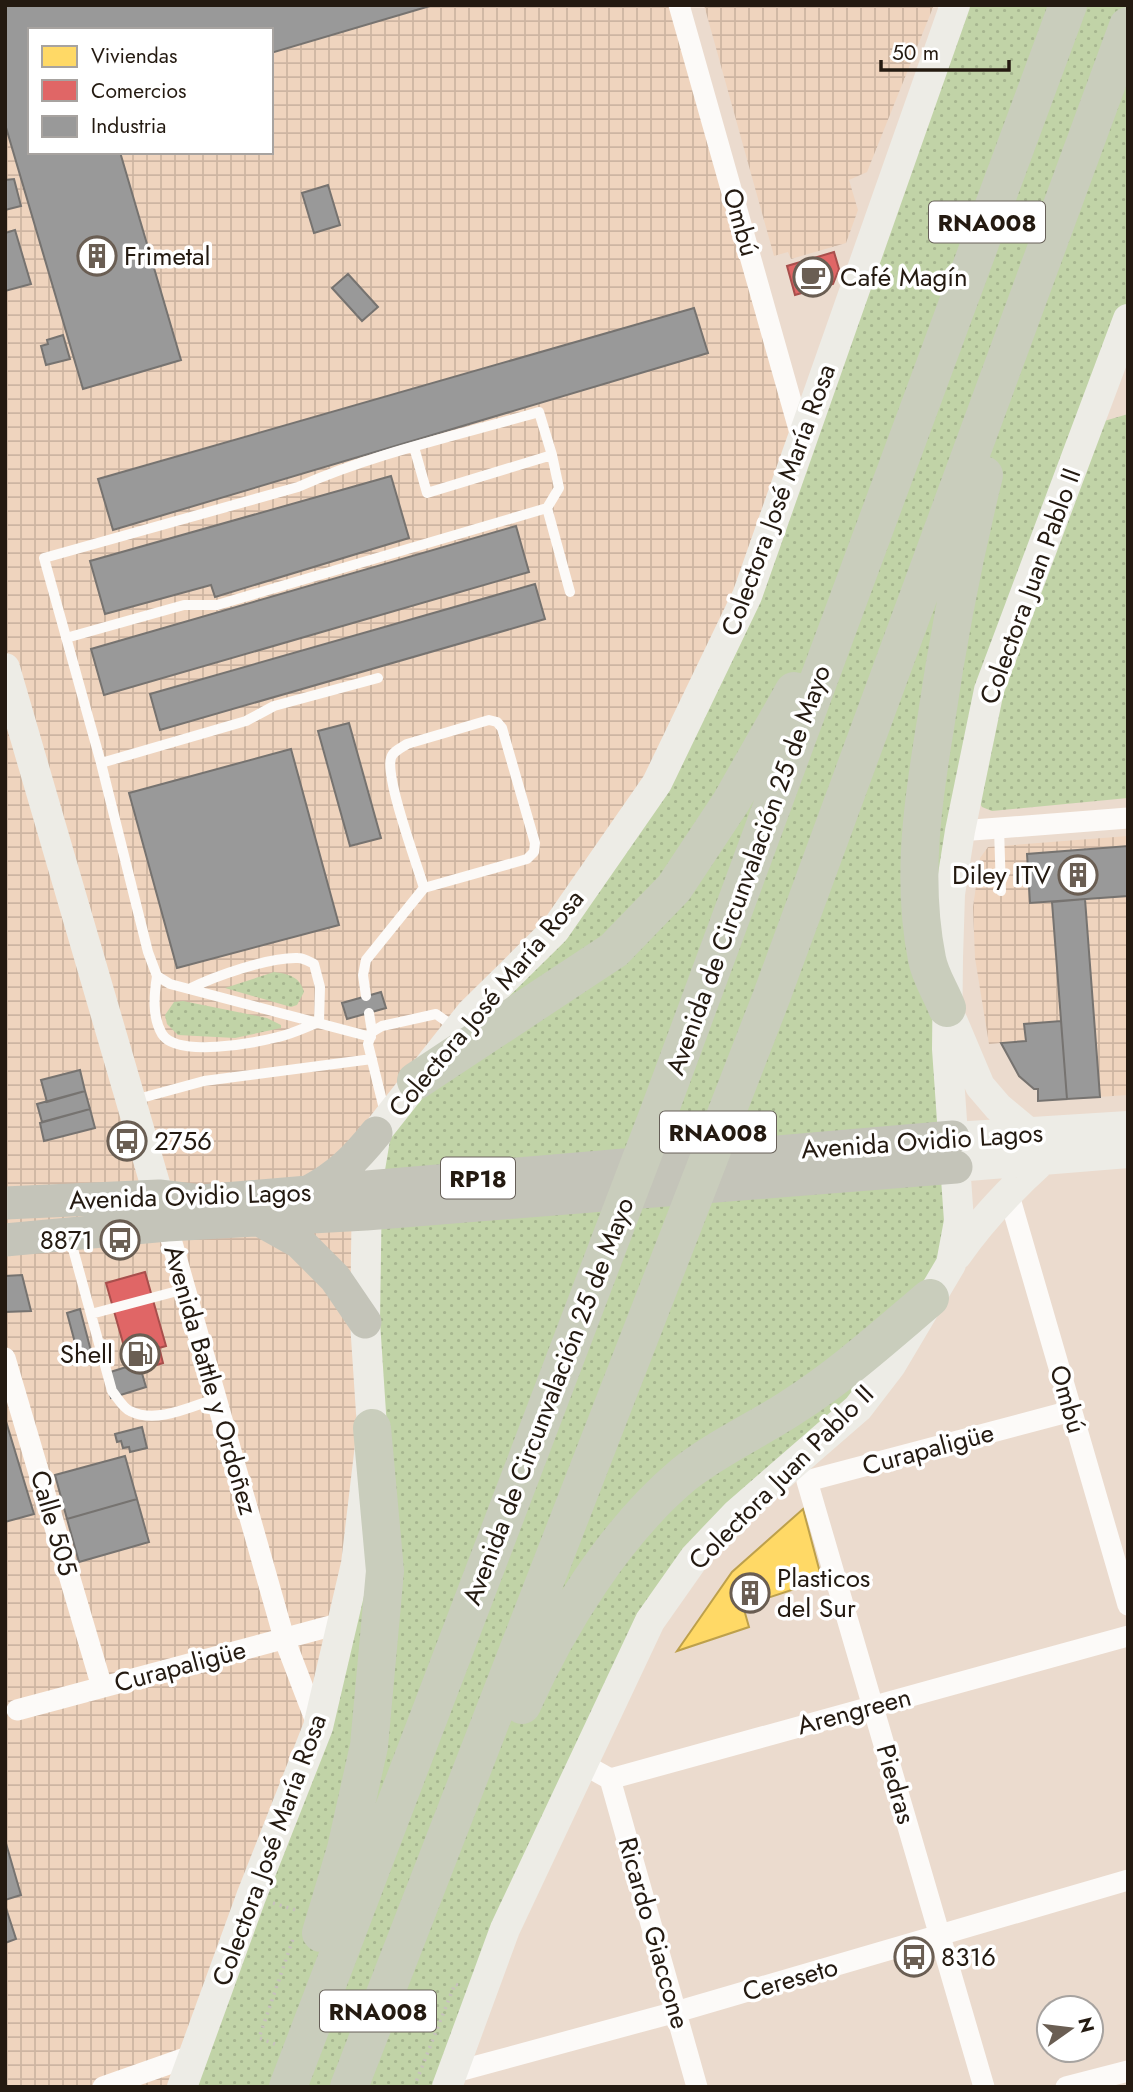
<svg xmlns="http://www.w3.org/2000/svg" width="1133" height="2092" font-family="Jost,sans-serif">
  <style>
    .industrial { fill: url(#industrial-grid); fill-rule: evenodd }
    .grass { fill: url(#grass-dots) }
    .homes { fill: #ffd966; stroke: #bda04c; stroke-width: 2 }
    .shops { fill: #e06666; stroke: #a84f4c; stroke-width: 2 }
    .industry { fill: #999; stroke: #767370; stroke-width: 2 }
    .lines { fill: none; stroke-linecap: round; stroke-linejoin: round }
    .path { stroke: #c7c1bd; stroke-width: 3.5; stroke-dasharray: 2 5; stroke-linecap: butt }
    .lane { stroke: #fcfaf8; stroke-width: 10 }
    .street { stroke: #fcfaf8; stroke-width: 21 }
    .secondary { stroke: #edece6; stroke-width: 30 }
    .primary { stroke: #c4c4b9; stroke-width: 33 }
    .highway { stroke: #c9cdbc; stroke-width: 38 }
    .labels { text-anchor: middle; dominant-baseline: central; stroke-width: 7; stroke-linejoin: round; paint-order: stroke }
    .shield { fill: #fff; stroke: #665f58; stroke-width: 2 }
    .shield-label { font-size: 24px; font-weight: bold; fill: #241a11 }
    .street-label { font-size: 26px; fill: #241a11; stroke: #fff }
    .poi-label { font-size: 26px; fill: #241a11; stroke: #fff; text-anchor: start }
  </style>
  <defs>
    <pattern id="industrial-grid" width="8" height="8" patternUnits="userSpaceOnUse" patternTransform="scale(1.75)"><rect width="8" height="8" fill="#efd4be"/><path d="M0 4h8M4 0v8" fill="none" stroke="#cdb5a2"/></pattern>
    <pattern id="grass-dots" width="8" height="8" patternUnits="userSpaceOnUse" patternTransform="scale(1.75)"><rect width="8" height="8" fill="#c1d3a7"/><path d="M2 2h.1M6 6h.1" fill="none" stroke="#a6b58f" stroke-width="1.8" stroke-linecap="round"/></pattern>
  </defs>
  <rect width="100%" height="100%" fill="#ebdbce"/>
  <path class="industrial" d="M5,5H679L802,440L372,1428L330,1674L182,2087H5ZM30,30H271V152H30Z
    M704,5H934L867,172L849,180L858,210L846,243L791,259L788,252L774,256Z
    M1128,836V1095L1038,1101V1089H1034L1019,1076L1001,1043L989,1044L975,958L973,907L980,858L988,847Z"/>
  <path class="grass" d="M955,5H1128V319L989,690L960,831L959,1221L891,1365L695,1557L447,2087H182L251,1897L356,1564L376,1133L657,783L747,596Z
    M1128,414V798L992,811L982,807L976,796L998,701L1101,422Z
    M274,972C289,974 300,977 304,992L297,1005L291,1007L225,988Z
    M183,1001L267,1018L281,1025V1028L235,1038L178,1035L167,1024L165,1015L174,1002Z"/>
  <path class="homes" d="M803,1509L822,1580L743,1606L749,1627L677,1651L732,1572Z"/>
  <path class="shops" d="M834,252L839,269L833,284L795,295L787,266Z
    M145,1272L166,1346L127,1357L106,1283Z
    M159,1347L163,1363L134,1372L129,1355Z"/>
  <path class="industry" d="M5,5H429L430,6L271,53V30H30V152H120L181,360L83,389L5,124Z
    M14,179L21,206L5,210V180Z
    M328,185L340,225L314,233L302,193Z
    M15,230L31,284L5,291V233Z
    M348,274L378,307L362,321L332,288Z
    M694,308L708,353L113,530L98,479Z
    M63,335L70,359L46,365L41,346L48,344L47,340Z
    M391,476L409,538L215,597L211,585L105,614L90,561Z
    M516,526L529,572L104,695L91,649Z
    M535,584L545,619L160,730L150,694Z
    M349,723L381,838L350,846L318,731Z
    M291,749L339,925L177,968L129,793Z
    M1128,846V896L1030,903L1027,854Z
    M1085,899L1100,1097L1067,1099L1052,902Z
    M381,992L386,1008L347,1019L342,1003Z
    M1061,1021L1067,1099L1038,1101V1089H1034L1019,1076L1001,1043L1026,1041L1024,1024Z
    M80,1070L85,1091L47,1102L41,1080Z
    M85,1091L90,1109L42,1122L37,1104Z
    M90,1109L95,1128L44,1141L40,1123Z
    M22,1275L31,1311L5,1312V1276Z
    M80,1309L91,1351L78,1354L67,1313Z
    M139,1363L146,1387L111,1398L104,1374Z
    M5,1418L34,1514L5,1522Z
    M142,1427L147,1448L130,1452L129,1447L123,1448L121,1441L117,1442L115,1434Z
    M125,1456L137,1499L67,1519L55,1475Z
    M137,1499L149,1542L79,1562L67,1519Z
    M5,1840L21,1895L5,1900Z
    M5,1905L16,1939L5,1943Z"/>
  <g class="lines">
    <path class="path" d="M273,1903L299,1911
      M275,2044L259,2038L293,1939
      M414,2087L455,1984L462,1987"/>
    <path class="lane" d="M414,447L427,493L552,455
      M66,638L184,605H217L547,508
      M101,763L246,721L274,706L378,678
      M999,828L1001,891
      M157,976C154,995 152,1017 162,1034C177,1058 254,1043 278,1037C292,1034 306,1027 319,1022L320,987L314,964C308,961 304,958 298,958C269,957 215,976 189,989
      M366,996L363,975L366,960L424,888L527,859L534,852L535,843L502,728L497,722L489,720L407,744C401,748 393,751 391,758C385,778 417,864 424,888
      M369,1013L372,1032L368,1044L385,1113
      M372,1032L382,1026L436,1014L457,1029
      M371,1037L170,984L157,976L148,952L101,763L44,558L298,487C375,453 459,435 539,412L552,455L559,488L547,508L570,592
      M134,1100L204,1081L372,1059
      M70,1238L112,1391C117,1397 123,1408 130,1411C156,1424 190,1407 215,1399
      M91,1314L185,1289"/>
    <path class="street" d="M679,5L802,440
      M960,831L1128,818
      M1008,1192L1128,1605
      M167,1225L284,1638L318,1727
      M5,1358L102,1687
      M807,1481L984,2087
      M807,1481L1071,1411
      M17,1710L342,1623
      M583,1764L610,1779L1128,1636
      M610,1779L697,2087
      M451,2073L676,2012L1128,1880
      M103,2087L194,2055
      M1066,2087L1128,2071"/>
    <path class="secondary" d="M5,668L165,1218
      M953,1022L980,1086L998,1107L1028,1132
      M953,1137L1128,1126
      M956,1167L1128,1153
      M957,1255C982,1219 1011,1189 1043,1160
      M182,2087L251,1897L318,1727L356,1564L372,1428L365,1322L367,1187L376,1133L470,1014L555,930L657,783L747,596L955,5
      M447,2087L505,1929L650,1621L695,1557L736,1514L858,1408L891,1365L951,1264L959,1221L947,1049L948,958L950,894L960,831L989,690L1128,319"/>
    <path class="primary" d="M310,1191C339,1175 355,1159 376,1133
      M5,1203L159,1196L201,1201L953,1137
      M258,1219L299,1242L335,1278L365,1322
      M5,1240L167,1225L366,1214L956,1167"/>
    <path class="highway" d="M947,1008C941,992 930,976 927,959C911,879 923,800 936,721C948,638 964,556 984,475
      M416,1081L614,950L674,888L731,802L794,691
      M522,1705C558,1624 615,1532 683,1475C713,1450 759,1429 792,1407C842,1375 885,1336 930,1298
      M321,1933L346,1849L369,1746L385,1571L372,1428
      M288,2087L659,1112L1068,5
      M349,2087L771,998L1128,26"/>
  </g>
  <defs>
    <g id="building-ring" transform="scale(2.0125)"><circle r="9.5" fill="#fff" stroke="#6a5e53" stroke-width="1.5"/><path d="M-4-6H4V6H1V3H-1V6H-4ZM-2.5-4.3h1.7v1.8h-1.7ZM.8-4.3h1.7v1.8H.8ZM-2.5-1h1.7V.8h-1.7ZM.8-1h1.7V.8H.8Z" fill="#6a5e53"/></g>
    <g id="cafe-ring" transform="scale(2.0125)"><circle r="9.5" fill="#fff" stroke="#6a5e53" stroke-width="1.5"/><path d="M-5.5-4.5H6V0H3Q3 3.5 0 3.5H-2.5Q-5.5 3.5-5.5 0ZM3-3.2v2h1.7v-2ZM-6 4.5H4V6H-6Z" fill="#6a5e53"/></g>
    <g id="bus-ring" transform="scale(2.0125)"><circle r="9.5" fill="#fff" stroke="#6a5e53" stroke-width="1.5"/><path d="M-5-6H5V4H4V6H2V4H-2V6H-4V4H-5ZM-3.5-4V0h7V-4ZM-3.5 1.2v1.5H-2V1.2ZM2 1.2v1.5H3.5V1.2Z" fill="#6a5e53"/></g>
    <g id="fuel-ring" transform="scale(2.0125)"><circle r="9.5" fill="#fff" stroke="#6a5e53" stroke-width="1.5"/><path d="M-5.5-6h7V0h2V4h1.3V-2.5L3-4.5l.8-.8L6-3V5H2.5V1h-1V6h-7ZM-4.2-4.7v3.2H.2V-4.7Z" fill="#6a5e53"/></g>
  </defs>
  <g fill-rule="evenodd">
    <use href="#building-ring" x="97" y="256"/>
    <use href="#cafe-ring" x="813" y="277"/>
    <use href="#building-ring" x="1078" y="875"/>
    <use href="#bus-ring" x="127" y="1141"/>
    <use href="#bus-ring" x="120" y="1240"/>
    <use href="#fuel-ring" x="140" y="1354"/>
    <use href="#building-ring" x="750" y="1593"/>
    <use href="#bus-ring" x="914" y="1957"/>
  </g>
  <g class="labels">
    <g class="shield">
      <rect x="929" y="201.5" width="116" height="41" rx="5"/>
      <rect x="660" y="1111.5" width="116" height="41" rx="5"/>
      <rect x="441" y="1157.5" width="74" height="41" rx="5"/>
      <rect x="320" y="1990.5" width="116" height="41" rx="5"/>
    </g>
    <g class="shield-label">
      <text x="987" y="222">RNA008</text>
      <text x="718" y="1132">RNA008</text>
      <text x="478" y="1178">RP18</text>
      <text x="378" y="2011">RNA008</text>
    </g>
    <g class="street-label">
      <text transform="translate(741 222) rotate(74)">Ombú</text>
      <text transform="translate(778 500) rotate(-70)">Colectora José María Rosa</text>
      <text transform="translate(1030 586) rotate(-70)">Colectora Juan Pablo II</text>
      <text transform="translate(748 870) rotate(-70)">Avenida de Circunvalación 25 de Mayo</text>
      <text transform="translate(486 1003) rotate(-50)">Colectora José María Rosa</text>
      <text transform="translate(922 1141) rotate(-4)">Avenida Ovidio Lagos</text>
      <text transform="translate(190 1196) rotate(-2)">Avenida Ovidio Lagos</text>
      <text transform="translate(211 1380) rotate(74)">Avenida Battle y Ordoñez</text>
      <text transform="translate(1068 1399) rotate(74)">Ombú</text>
      <text transform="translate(548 1401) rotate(-69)">Avenida de Circunvalación 25 de Mayo</text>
      <text transform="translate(928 1449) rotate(-15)">Curapaligüe</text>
      <text transform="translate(781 1477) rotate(-45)">Colectora Juan Pablo II</text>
      <text transform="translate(54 1523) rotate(74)">Calle 505</text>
      <text transform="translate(180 1666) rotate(-15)">Curapaligüe</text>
      <text transform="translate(854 1711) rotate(-15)">Arengreen</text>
      <text transform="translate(896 1784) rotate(74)">Piedras</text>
      <text transform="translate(269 1850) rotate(-70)">Colectora José María Rosa</text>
      <text transform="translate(654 1933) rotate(74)">Ricardo Giaccone</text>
      <text transform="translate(790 1979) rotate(-16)">Cereseto</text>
    </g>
    <g class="poi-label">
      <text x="124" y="256">Frimetal</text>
      <text x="840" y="277">Café Magín</text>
      <text x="1051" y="875" text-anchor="end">Diley ITV</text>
      <text x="154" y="1141">2756</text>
      <text x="93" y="1240" text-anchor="end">8871</text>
      <text x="113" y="1354" text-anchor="end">Shell</text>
      <text x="777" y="1578">Plasticos<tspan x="777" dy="30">del Sur</tspan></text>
      <text x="941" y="1957">8316</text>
    </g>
  </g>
  <rect width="1133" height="2092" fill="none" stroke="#241a11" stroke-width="14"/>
  <rect x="28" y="28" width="245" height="126" fill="#ffffff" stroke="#a7a3a0" stroke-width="2"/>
  <rect x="42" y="46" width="35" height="21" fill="#ffd966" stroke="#a7a3a0" stroke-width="2"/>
  <text x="91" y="63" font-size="21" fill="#241a11">Viviendas</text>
  <rect x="42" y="80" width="35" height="21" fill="#e06666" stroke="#a7a3a0" stroke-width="2"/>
  <text x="91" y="98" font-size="21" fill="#241a11">Comercios</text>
  <rect x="42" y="116" width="35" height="21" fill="#999999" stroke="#a7a3a0" stroke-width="2"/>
  <text x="91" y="133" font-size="21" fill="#241a11">Industria</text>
  <g transform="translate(1070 2029) rotate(76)"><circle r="33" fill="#ffffff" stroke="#a7a3a0" stroke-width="2"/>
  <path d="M0-5L12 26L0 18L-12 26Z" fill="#6a5e53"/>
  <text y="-10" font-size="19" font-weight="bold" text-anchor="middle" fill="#241a11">N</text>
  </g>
  <path d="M881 60v10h128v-10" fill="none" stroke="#241a11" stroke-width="3.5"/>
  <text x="892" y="60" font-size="21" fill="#241a11" stroke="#ffffff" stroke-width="5" paint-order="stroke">50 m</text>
</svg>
